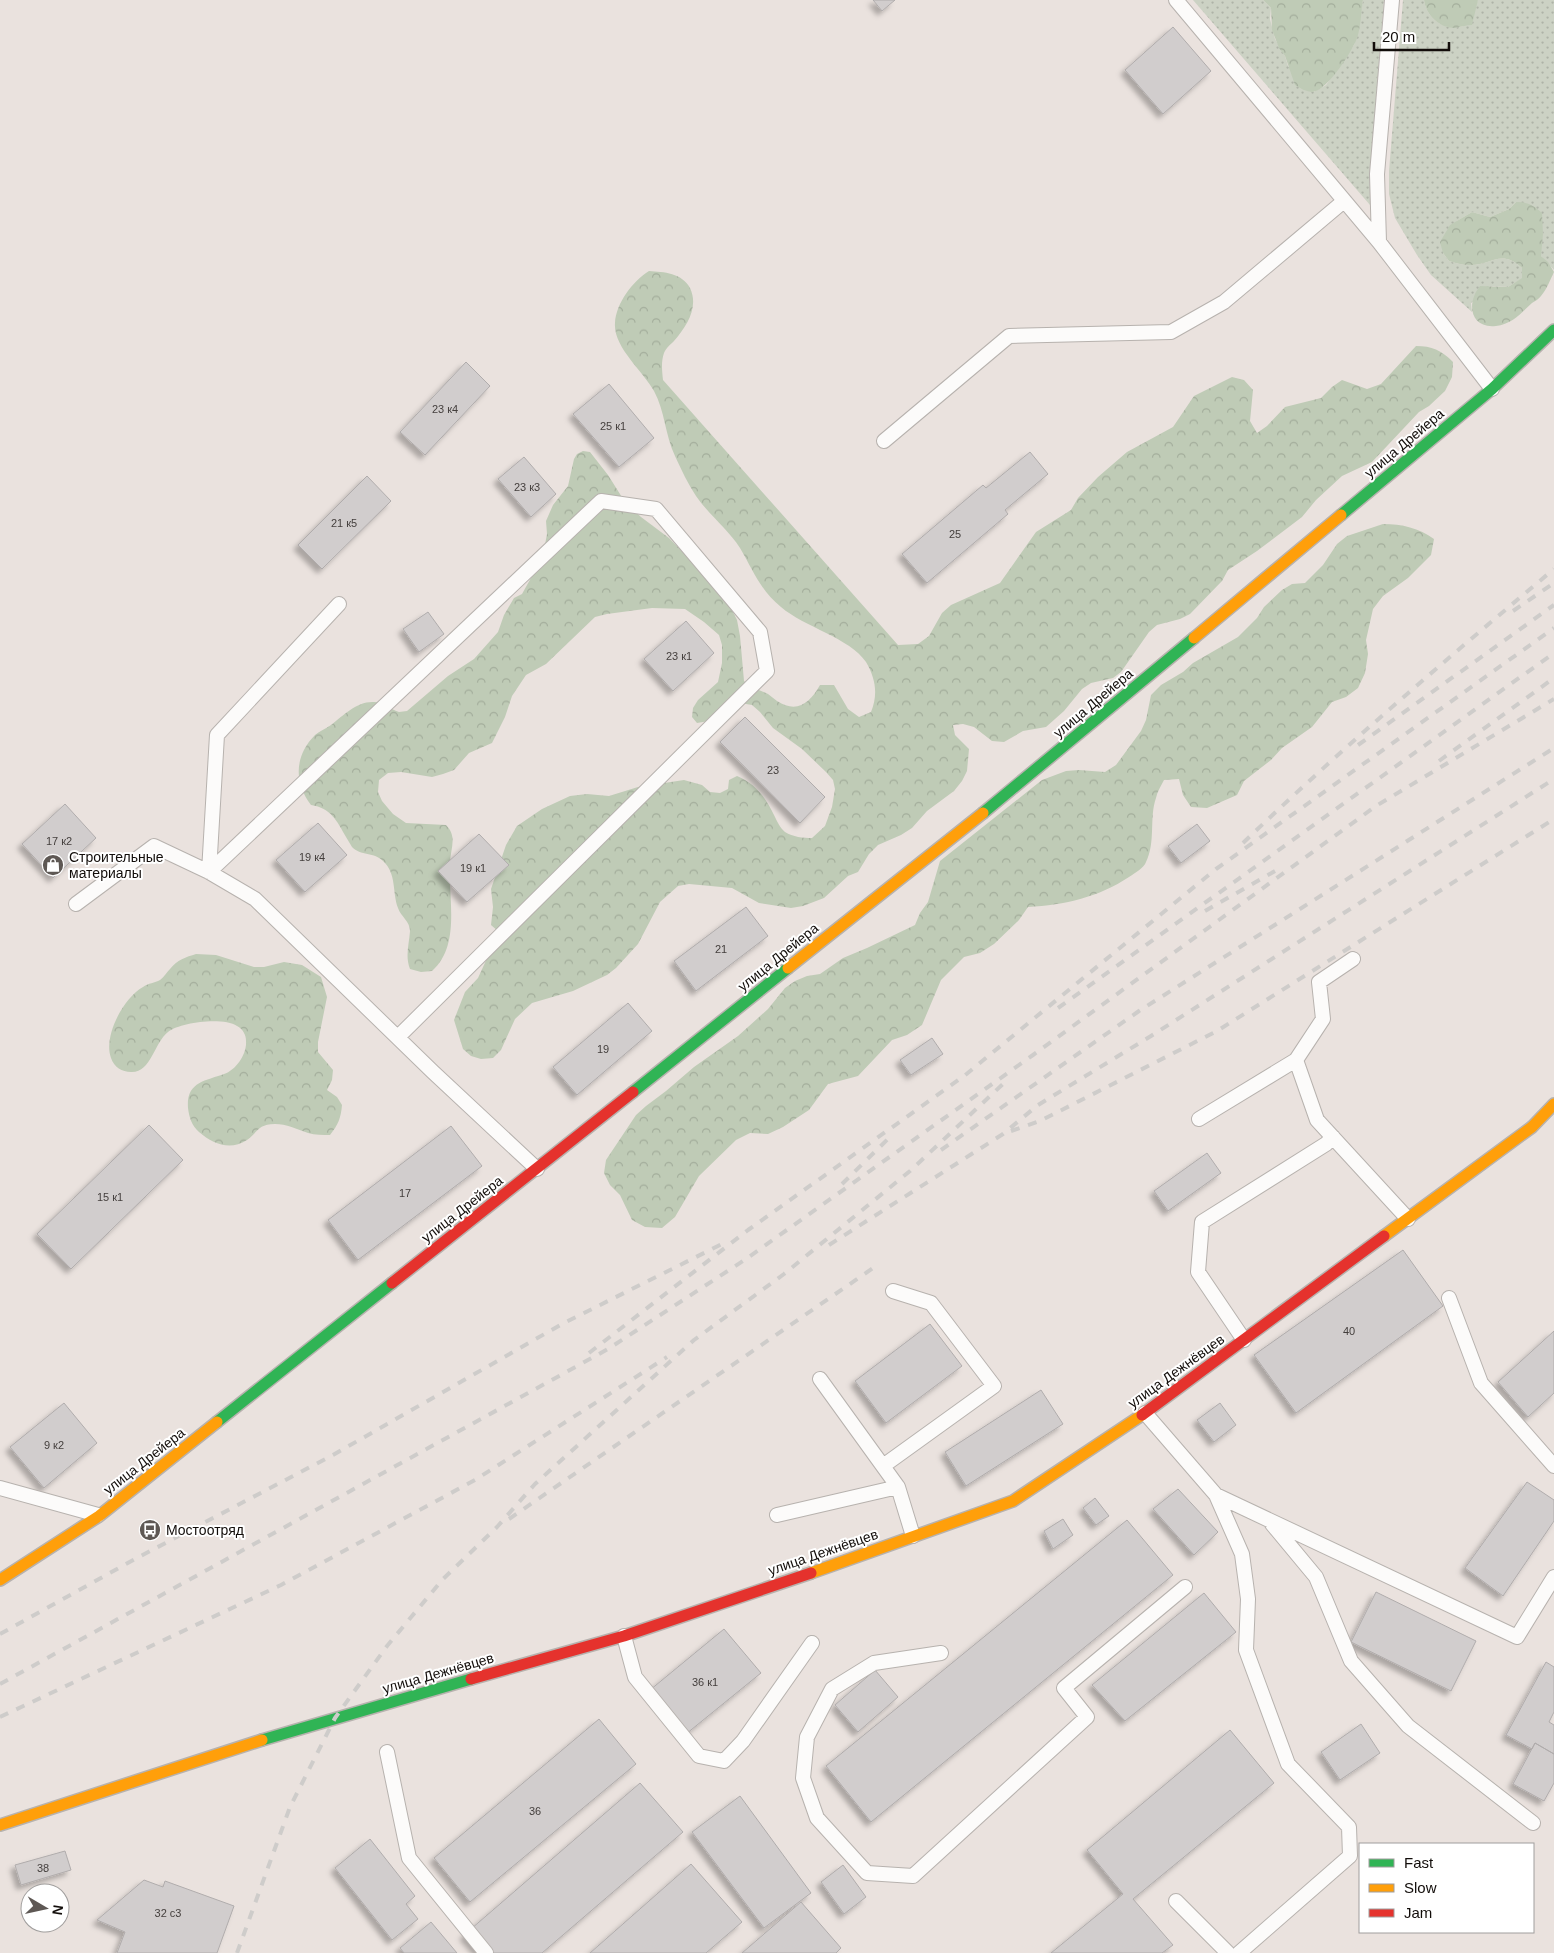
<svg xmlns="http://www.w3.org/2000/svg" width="1554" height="1953" font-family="Helvetica,sans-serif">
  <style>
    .grass { fill: url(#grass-dots) }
    .forest { fill: url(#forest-crowns) }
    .building { fill: #d1cdcd; stroke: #b0acac; filter: url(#shadow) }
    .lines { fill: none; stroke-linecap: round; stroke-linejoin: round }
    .lane-casing { stroke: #b7b2ae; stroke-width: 16 }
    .fast-casing { stroke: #b7b2ae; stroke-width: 14 }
    .slow-casing { stroke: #b7b2ae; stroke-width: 14 }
    .jam-casing { stroke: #b7b2ae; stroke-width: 14 }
    .lane { stroke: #fcfbfa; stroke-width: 14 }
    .fast { stroke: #30b455; stroke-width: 11 }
    .slow { stroke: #ff9f0a; stroke-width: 11 }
    .jam { stroke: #e5322d; stroke-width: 11 }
    .rail { stroke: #ceccca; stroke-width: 4; stroke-dasharray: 9 9; stroke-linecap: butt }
    .labels { text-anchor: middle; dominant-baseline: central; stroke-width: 4; stroke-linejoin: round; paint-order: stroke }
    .number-label { font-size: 11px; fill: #433e3c }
    .street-label { font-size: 14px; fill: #120d0a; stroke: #fff }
    .poi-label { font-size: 14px; fill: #120d0a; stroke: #fff; text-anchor: start }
  </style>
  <defs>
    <pattern id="grass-dots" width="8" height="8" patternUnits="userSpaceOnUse" patternTransform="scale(1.25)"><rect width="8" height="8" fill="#ccd2c4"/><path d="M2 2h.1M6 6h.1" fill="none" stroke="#aeb3a7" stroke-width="1.8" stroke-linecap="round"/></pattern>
    <pattern id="forest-crowns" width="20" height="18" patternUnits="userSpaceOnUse" patternTransform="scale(1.25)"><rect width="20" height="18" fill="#bfcbb6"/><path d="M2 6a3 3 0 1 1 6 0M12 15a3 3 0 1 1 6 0" fill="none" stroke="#a3ad9b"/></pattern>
    <filter id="shadow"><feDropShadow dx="-4.5" dy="4.5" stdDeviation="2.5" flood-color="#0004"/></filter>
  </defs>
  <rect width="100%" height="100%" fill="#eae2de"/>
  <path class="grass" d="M1193,0H1263L1271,8L1270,19L1275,39L1285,56L1288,66L1314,92L1326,85L1354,45L1363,0H1384L1370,175V205Z
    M1403,0H1424C1427,20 1445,31 1464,26L1478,0H1554V270L1541,256V246L1516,202L1509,209L1490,217L1472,212L1457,221L1443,253L1449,261C1455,263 1462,265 1469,265C1492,266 1500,248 1522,268L1523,278L1508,287L1490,286L1471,303L1472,312L1431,275L1417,255L1395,218L1389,194V171Z"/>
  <path class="forest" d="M1263,0H1363C1361,12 1361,24 1358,35C1355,48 1327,91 1313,92C1306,92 1300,88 1295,85L1285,56L1279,48L1272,30L1271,8Z
    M1424,0H1478L1472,25C1466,25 1461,27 1455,28C1440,28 1426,16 1424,0Z
    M1516,202C1527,202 1534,205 1542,213L1543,234L1541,256L1548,262L1554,272C1550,280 1547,289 1541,296C1539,299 1535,301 1532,303C1521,313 1512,324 1496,326C1470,329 1466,303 1480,286L1508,287L1522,278V268C1500,248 1492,266 1469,265C1462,265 1455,263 1449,261L1443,253L1440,242L1450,225L1472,212L1490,217L1509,209Z
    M649,271C664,272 682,273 690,288C699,307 687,326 674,341C671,344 666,348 664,353C661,362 662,370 663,380L898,645L918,644L929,636L942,613L951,605L1000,583L1036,532L1071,510L1078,498L1098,477L1127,452L1173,427L1194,396L1232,377L1244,380L1253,390L1250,421L1257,433L1267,426L1285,407L1321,398L1332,387L1342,380L1367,389L1381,384L1416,346C1432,346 1441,350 1453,362L1452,377L1445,391L1429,406L1419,412L1372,462L1342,476L1316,500L1302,517L1257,551L1228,570L1222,581L1190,614L1180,619L1157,625L1149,632L1121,672L1113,678L1091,683L1082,689L1064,711L1046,727L1023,731L1004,742L992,741L974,727L963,724L953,725L955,735L969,749L967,771L962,781L954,791L927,811L912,828L901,835L878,845L869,854L858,872L848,876L824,898L803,906L791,908L759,903L732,888L689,884L678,886L660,902L638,944L616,968L607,975L573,991L532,1003L515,1019L501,1050L493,1058L481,1059L471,1056L463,1049L454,1020L465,992L478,978L499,932L491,925L493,907L491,889L506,845L517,826L542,809L570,796L587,794L609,796L638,787L684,780L702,785L710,792L720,793L728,789L729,780L737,776C756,784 765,797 774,815C777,821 780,828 785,832C793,837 803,838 812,838L825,826L832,807L835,789L833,780L826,772L802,749L773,728L760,712L752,705L740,703L709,721L697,723L692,717L693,708L698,700L718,682L722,663V645L719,635L704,622L685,609L652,608L607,614L595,617L546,664L526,675L512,696L505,717L492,743L469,753L454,770L443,774L432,777L401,772L388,773L379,780L378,792L382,801L393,814L406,823L446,825C458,837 450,849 450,864C448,899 461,945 432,971L421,972L410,969C405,956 409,945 410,931C410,921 401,917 398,908C392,892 397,874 383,861C375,852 360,856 352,847C350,844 348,840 346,837C337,821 331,808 311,805C294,783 294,756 315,735C320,731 325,729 331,725C344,715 357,701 374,702C383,702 390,709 399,712L407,711L448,676L474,659L498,632L504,615L514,598L522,594L532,576L541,566L547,534L546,521L553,505L568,486L574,459L577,454L583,451L590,452L608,475L625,502L641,517L669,538L720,590L729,604L737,620L740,636L744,681C753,689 758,689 768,694C771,696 774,699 777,701C797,714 810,703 820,685H834L848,709L859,717L871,712C878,695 876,679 866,662C850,638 804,627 781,607C760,590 753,570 740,548C728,529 709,515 696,496C688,484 681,469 675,456C665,435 665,411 654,391C643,371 613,347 615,323C616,303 633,281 649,271Z
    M1383,524C1402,524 1419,528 1434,539L1431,555L1408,578L1383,596L1373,609L1366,640L1368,654L1365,673L1358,688L1346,697L1332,702L1312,727L1282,748L1271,760L1244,781L1237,795L1207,808L1191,807L1183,795L1179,779L1164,780C1161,786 1157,792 1156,798C1149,817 1156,842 1146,862C1144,868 1135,873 1129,877C1099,897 1065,905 1028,907L1019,920L994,944L980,953L964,957L941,980L922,1025L907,1035L892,1040L858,1076L828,1084L809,1110L783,1127L768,1134L750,1133L736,1140L699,1176L675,1217L662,1228L645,1227L632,1220L620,1195L610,1185L604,1173L606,1160L636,1115L646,1106L666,1091L694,1067L738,1036L768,1009L785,988L795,981L807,976L820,974L843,958L867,948L915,925L920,913L928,902L940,861L1042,780L1066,771L1079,770L1105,772L1116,765L1141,731L1146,720L1151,695L1161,685L1183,672L1193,663L1238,637L1257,618L1264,607L1282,590L1292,584L1305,583L1323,565L1337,544L1347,536Z
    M196,954L216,955L254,967H264L284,962L302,965L321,977L327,997L318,1042V1052L333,1070L332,1080L327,1090L337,1097L342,1105C341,1118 338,1125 330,1135C323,1135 315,1135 308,1133C297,1129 286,1124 275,1124C258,1124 258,1132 247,1140C230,1151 213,1144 199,1132C192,1126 189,1117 188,1108C186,1082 205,1081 224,1074C236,1070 247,1054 246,1041C246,1035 243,1029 237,1026C223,1017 181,1022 168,1032C154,1043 151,1073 131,1072C122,1072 114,1067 111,1058C103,1037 123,998 143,987C148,983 155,983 160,980C164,977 167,972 170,969C177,960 186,957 196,954Z"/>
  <path class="building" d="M873,0H895L882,11Z
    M1173,27L1211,71L1163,114L1125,70Z
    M466,362L490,386L425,455L400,432Z
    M609,384L654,438L619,467L573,414Z
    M1030,452L1048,474L1005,510L1008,514L927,583L902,554L983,485L986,488Z
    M524,457L556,494L531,517L498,479Z
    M367,476L391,501L322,569L298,545Z
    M428,612L444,634L419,652L403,629Z
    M686,621L714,653L673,691L644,659Z
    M745,717L825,797L800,823L720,742Z
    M65,804L96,838L53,878L22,844Z
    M318,823L347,855L305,892L276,860Z
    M1197,824L1210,841L1181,863L1168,846Z
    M479,834L509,865L467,902L438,871Z
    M746,907L768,936L696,991L674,961Z
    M628,1003L652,1031L577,1095L553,1067Z
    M932,1038L943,1054L911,1075L900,1060Z
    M149,1125L183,1160L71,1269L37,1234Z
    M451,1126L482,1166L358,1260L328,1220Z
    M1207,1153L1221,1173L1168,1211L1154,1191Z
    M1403,1250L1443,1306L1296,1413L1254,1355Z
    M930,1324L962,1366L886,1423L855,1381Z
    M1554,1331V1393L1528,1417L1498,1382Z
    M1041,1390L1063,1424L966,1486L945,1452Z
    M64,1403L97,1443L44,1488L10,1447Z
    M1220,1403L1236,1425L1214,1442L1197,1420Z
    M1527,1482L1554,1500V1521L1503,1596L1465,1568Z
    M1178,1489L1218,1532L1194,1555L1153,1509Z
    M1095,1498L1109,1516L1096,1525L1083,1508Z
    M1063,1519L1073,1535L1053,1549L1044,1531Z
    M1127,1520L1173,1575L871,1822L826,1766Z
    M1376,1592L1476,1641L1451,1691L1351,1642Z
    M1204,1593L1236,1632L1125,1721L1092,1685Z
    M724,1629L761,1673L686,1734L650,1690Z
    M1546,1662L1554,1667V1712L1549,1722L1554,1725V1754L1535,1743L1532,1749L1506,1735Z
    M875,1670L898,1697L858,1732L835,1705Z
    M599,1719L636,1764L470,1902L434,1858Z
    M1361,1724L1380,1753L1340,1780L1321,1752Z
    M1230,1730L1274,1783L1133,1899L1173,1945L1162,1953H1051L1123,1894L1087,1850Z
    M1535,1743L1554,1754V1783L1544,1801L1513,1784Z
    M640,1783L683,1832L542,1953H480L464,1935Z
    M740,1796L811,1893L764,1928L692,1832Z
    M370,1839L415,1896L406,1904L418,1919L392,1940L335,1868Z
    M65,1851L71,1870L21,1885L15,1865Z
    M691,1864L742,1922L706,1953H590Z
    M843,1865L866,1897L844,1914L821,1882Z
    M144,1880L163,1887L165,1881L234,1906L217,1953H117L125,1932L97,1920Z
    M801,1902L841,1948L836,1953H742Z
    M431,1922L457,1953H404L400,1948Z"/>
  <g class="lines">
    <g class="lane-casing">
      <path id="lane" d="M1176,0L1379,242L1492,389
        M1379,242L1377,174L1392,0
        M884,441L1009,336L1171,332L1224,302L1344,201
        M209,872L601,501L656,509L760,632L767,671L398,1037
        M209,872L217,735L339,604
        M76,904L154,846L209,872L255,899L433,1072L537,1169
        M1296,1060L1317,1120L1408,1219
        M1199,1119L1296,1060L1323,1019L1319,982L1353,959
        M1449,1298L1481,1383L1554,1466
        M1244,1340L1198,1272L1202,1222L1326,1144L1333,1137
        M820,1379L898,1487L913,1536
        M1145,1413L1216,1495L1517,1637L1554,1577
        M883,1466L994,1386L931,1303L893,1291
        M0,1488L98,1515
        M1216,1495L1242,1554L1248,1599L1246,1650L1288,1764L1349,1827L1350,1856L1239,1953
        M777,1515L898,1487
        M1272,1524L1316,1577L1351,1661L1408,1726L1533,1823
        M624,1636L635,1677L699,1756L724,1761L743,1741L812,1643
        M941,1653L874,1663L832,1689L807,1737L803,1778L817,1818L867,1873L913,1876L1087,1717L1064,1688L1185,1587
        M387,1752L409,1858L486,1953
        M1176,1901L1228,1953"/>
    </g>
    <g class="fast-casing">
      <path id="fast" d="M1341,515L1492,389L1554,330
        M983,813L1194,638
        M633,1092L788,968
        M217,1422L392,1283
        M262,1740L471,1679"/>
    </g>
    <g class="slow-casing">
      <path id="slow" d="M1194,638L1341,515
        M788,968L983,813
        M1384,1236L1532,1127L1554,1104
        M811,1573L1013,1501L1142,1415
        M0,1580L99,1516L217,1422
        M0,1825L262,1740"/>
    </g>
    <g class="jam-casing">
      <path id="jam" d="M392,1283L633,1092
        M1142,1415L1384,1236
        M471,1679L624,1636L811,1573"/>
    </g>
    <use href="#lane" class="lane"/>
    <use href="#fast" class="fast"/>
    <use href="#slow" class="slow"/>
    <use href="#jam" class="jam"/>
    <path class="rail" d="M1513,611L1554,583
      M1358,745L1554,605
      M1439,761L1554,678
      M1243,843C1343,747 1448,658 1554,569
      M1205,911L1275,871
      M1058,1008L1554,653
      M1011,1131L1040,1121L1217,1031L1554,819
      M941,1150L1139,1011L1554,748
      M842,1184L892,1135
      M829,1245L1003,1134L1038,1105L1151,1036L1554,779
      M589,1353L748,1230L964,1076L1216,869L1554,628
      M509,1519L876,1266
      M0,1634L135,1559L333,1455L562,1324L724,1243
      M0,1684L608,1349L746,1259L1033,1055L1376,806L1554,699
      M0,1717L281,1585L475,1480L667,1357
      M237,1953L290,1807L335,1718L387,1646L443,1579L497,1527L535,1484L694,1340L784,1274L910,1171L1004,1083"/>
  </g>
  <defs>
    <g id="shop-disc" transform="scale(1.125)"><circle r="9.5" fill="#5e5854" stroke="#fff"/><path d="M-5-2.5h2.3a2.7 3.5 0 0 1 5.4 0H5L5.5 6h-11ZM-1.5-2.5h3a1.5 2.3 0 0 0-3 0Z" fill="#fff"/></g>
    <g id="bus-disc" transform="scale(1.125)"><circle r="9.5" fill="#5e5854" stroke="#fff"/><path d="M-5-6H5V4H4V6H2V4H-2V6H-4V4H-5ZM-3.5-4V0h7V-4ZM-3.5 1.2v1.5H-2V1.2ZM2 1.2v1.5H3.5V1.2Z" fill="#fff"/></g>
  </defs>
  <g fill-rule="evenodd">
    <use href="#shop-disc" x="53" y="865"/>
    <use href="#bus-disc" x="150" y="1530"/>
  </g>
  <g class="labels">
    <g class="number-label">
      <text x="445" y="409">23 к4</text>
      <text x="613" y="426">25 к1</text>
      <text x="527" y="487">23 к3</text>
      <text x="344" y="523">21 к5</text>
      <text x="955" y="534">25</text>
      <text x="679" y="656">23 к1</text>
      <text x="773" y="770">23</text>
      <text x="59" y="841">17 к2</text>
      <text x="312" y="857">19 к4</text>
      <text x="473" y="868">19 к1</text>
      <text x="721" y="949">21</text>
      <text x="603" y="1049">19</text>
      <text x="405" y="1193">17</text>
      <text x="110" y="1197">15 к1</text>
      <text x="1349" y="1331">40</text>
      <text x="54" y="1445">9 к2</text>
      <text x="705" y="1682">36 к1</text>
      <text x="535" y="1811">36</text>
      <text x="43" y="1868">38</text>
      <text x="168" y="1913">32 с3</text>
    </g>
    <g class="street-label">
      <text transform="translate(1404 443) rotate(-40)">улица Дрейера</text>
      <text transform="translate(1093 703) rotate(-40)">улица Дрейера</text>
      <text transform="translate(778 957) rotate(-39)">улица Дрейера</text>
      <text transform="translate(462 1209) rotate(-38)">улица Дрейера</text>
      <text transform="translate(1176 1371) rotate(-36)">улица Дежнёвцев</text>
      <text transform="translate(144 1461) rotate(-38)">улица Дрейера</text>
      <text transform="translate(823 1552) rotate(-19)">улица Дежнёвцев</text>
      <text transform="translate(438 1673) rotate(-16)">улица Дежнёвцев</text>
    </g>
    <g class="poi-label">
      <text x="69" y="857">Строительные<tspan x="69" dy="16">материалы</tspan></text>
      <text x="166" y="1530">Мостоотряд</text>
    </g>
  </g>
  <rect x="1359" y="1843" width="175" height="90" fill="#ffffff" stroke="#a09e9d"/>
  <rect x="1369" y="1859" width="25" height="8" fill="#30b455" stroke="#a09e9d"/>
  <text x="1404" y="1868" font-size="15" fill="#120d0a">Fast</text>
  <rect x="1369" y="1884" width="25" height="8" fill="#ff9f0a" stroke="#a09e9d"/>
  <text x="1404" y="1893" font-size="15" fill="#120d0a">Slow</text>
  <rect x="1369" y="1909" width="25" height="8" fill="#e5322d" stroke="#a09e9d"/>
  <text x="1404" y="1918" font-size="15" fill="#120d0a">Jam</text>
  <g transform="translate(45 1908) rotate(99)"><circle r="24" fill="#ffffff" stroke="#a09e9d"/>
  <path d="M0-4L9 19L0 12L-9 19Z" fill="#5e5854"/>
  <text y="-8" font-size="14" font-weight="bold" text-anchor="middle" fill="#120d0a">N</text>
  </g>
  <path d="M1374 42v8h75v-8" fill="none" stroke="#120d0a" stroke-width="2.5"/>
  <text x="1382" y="42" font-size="15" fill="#120d0a" stroke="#ffffff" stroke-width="4" paint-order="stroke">20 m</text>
</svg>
